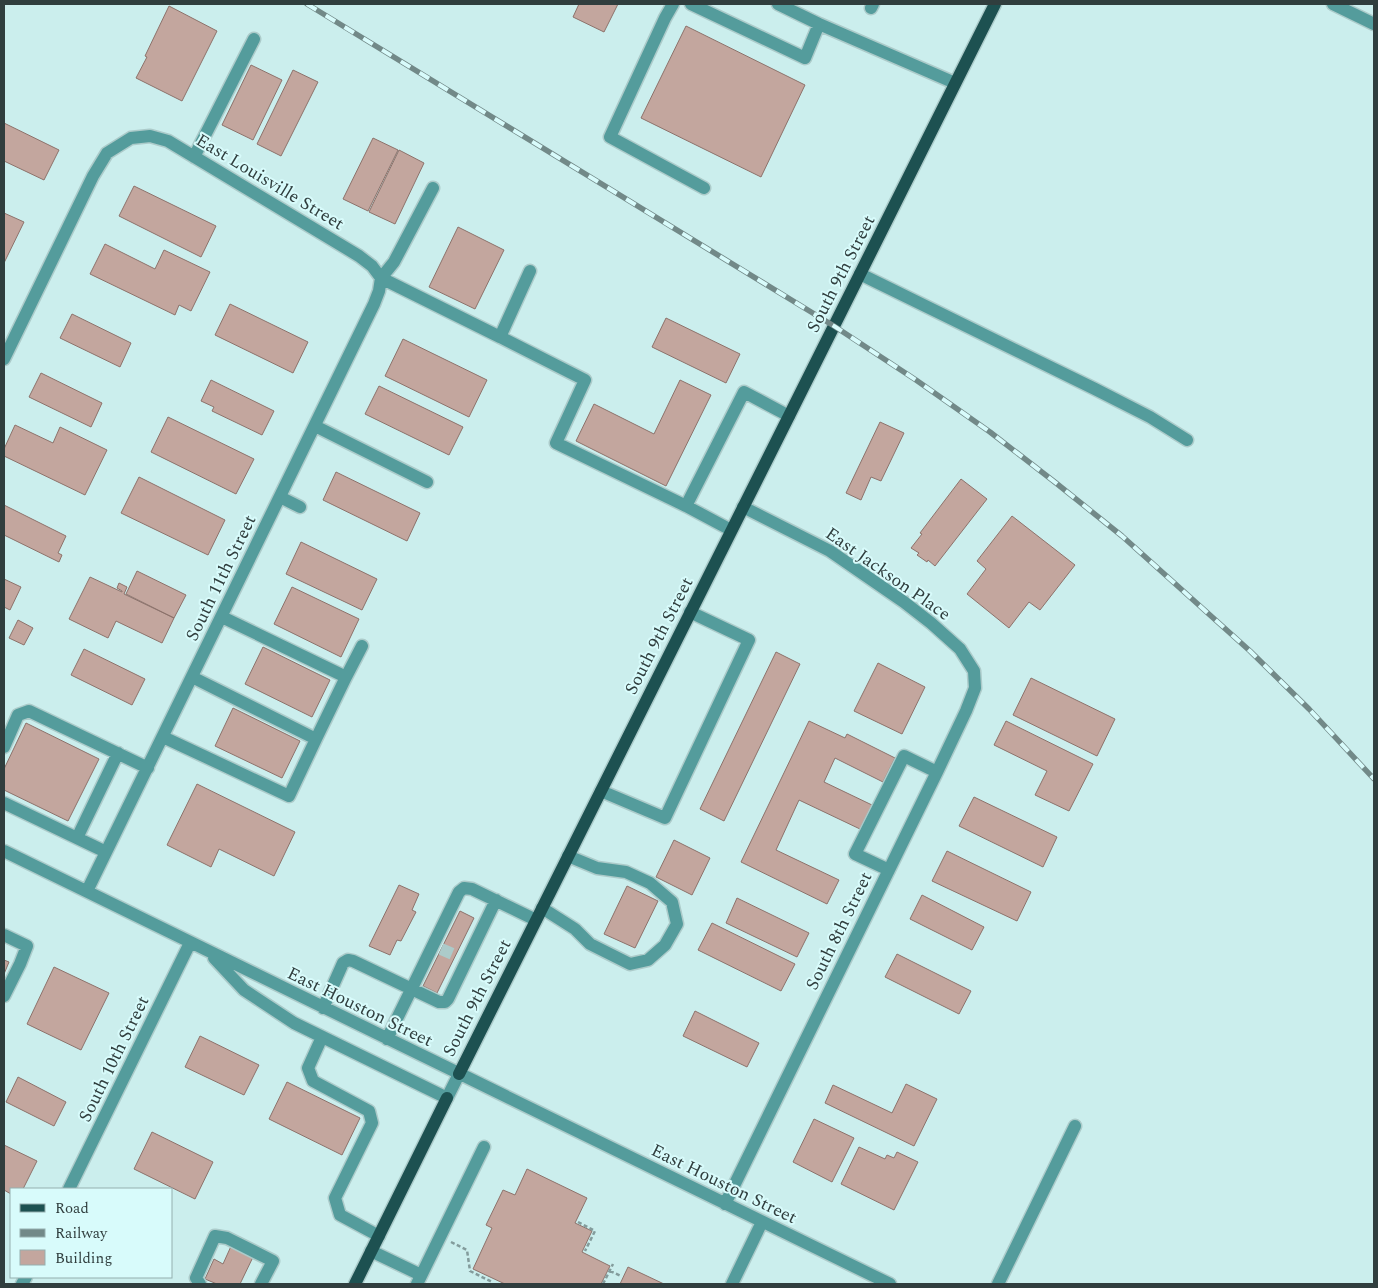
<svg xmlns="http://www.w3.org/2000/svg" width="1378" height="1288" font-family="Spectral,serif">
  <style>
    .building { fill: #c3a69e; stroke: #8d726b }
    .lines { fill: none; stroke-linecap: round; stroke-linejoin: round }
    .minor-tunnel { stroke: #accbca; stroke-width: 12; stroke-dasharray: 12 6; stroke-linecap: butt }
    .minor-casing { stroke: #accbca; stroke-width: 15 }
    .major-casing { stroke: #accbca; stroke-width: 15 }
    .path { stroke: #839c9c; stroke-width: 2.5; stroke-dasharray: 4 2.5; stroke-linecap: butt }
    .minor { stroke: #549c9c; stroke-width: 12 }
    .major { stroke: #1d5151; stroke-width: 12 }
    .rail-casing { stroke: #728988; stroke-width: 5.5 }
    .rail { stroke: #d8fbfb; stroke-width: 4; stroke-dasharray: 11; stroke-linecap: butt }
    .labels { text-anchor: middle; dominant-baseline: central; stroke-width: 4; stroke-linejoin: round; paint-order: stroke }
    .street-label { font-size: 18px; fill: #303e3e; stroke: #d8fbfb }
  </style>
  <rect width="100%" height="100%" fill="#cbeeed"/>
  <path class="building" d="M579,4H618L604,32L573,17Z
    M169,6L217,31L182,101L136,78L147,57L145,56Z
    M686,26L805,85L761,177L641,118Z
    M251,65L282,80L253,140L222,125Z
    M293,70L318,82L281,156L257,144Z
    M4,123L59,150L44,180L4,161Z
    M373,138L398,150L368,211L343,199Z
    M399,150L424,163L395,224L369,212Z
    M134,186L216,226L201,257L119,216Z
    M4,213L24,222L4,263Z
    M458,227L504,250L475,309L429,287Z
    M105,244L155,269L164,250L210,272L191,311L179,305L175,315L90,274Z
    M230,304L308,342L293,373L215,335Z
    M72,314L131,343L120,367L60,338Z
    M666,318L740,354L726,383L652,347Z
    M403,339L487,380L469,417L385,376Z
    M41,373L102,403L91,427L29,397Z
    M211,380L274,411L262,435L212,411L214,407L201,401Z
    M680,380L711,395L666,486L576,441L594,404L654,434Z
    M379,386L463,427L449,455L365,414Z
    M168,417L254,459L236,494L151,452Z
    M880,422L904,433L881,481L871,477L861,500L846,493Z
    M15,425L53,443L60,427L107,450L85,495L4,456V449Z
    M336,472L420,513L407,541L323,500Z
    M139,477L225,520L208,555L121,513Z
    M961,479L987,499L935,566L928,560L927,562L917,555L919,553L911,548L922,534L920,533Z
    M4,505L66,536L58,553L62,555L59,562L4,535Z
    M1012,516L1075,565L1040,610L1029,602L1009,628L967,594L986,569L977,561Z
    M301,542L377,579L362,610L286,574Z
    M137,571L186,595L174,618L126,594Z
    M90,577L122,592V591L117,588L119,583L127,587L124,594L174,618L162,643L116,621L108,638L69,619Z
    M4,579L21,587L10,610L4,607Z
    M292,587L359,619L341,657L274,624Z
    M18,620L33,628L24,645L9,638Z
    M263,647L330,680L312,717L245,684Z
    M84,649L145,679L132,705L71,675Z
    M776,652L800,664L724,821L700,809Z
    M878,663L925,687L902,734L854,711Z
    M1031,678L1115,719L1097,756L1013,715Z
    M233,708L300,741L282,778L215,746Z
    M809,721L845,738L847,734L895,758L883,782L835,758L824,782L872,805L860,829L799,800L776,850L839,880L827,904L741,862Z
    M1006,721L1093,764L1069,811L1035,795L1047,771L994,745Z
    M26,723L99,759L68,821L4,790V769Z
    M197,784L295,832L274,876L219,849L211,867L167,845Z
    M974,797L1057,837L1043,867L959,826Z
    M674,840L710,858L692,895L656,877Z
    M947,851L1031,892L1017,921L932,881Z
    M399,885L419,894L412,910L416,912L401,941L397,940L390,955L369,946Z
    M627,886L658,901L635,948L604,934Z
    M922,895L984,927L972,950L910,919Z
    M737,898L809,933L797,957L726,923Z
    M460,911L474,918L437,993L423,986Z
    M712,923L795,964L781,991L698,950Z
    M897,954L971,991L959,1014L885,977Z
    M4,960L9,962L4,974Z
    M54,967L109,993L81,1050L27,1024Z
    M695,1011L759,1043L747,1067L683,1036Z
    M200,1036L259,1065L244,1095L185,1067Z
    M18,1077L66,1102L54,1126L6,1102Z
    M287,1082L360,1118L342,1155L269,1119Z
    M906,1084L937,1099L914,1146L825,1103L833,1085L892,1113Z
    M814,1119L854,1138L832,1182L793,1162Z
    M152,1132L213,1162L195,1199L134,1169Z
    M4,1145L37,1161L23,1189H11V1194L4,1190Z
    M859,1147L885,1159L887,1155L894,1158L897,1152L918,1162L894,1210L841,1184Z
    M527,1169L587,1198L575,1223L592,1231L582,1252L610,1266L601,1284H505L473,1269L492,1228L486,1225L503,1190L515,1195Z
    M232,1244L254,1255L240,1284H217L205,1279L214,1259L223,1264Z
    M628,1267L664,1284H620Z"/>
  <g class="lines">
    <path class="minor-tunnel" d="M441,949L455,955"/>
    <g class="minor-casing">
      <path id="minor" d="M673,4L665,18L610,137L704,188
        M691,4L805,58L819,24
        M778,4L819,24L955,83
        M1333,4L1374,24
        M871,8L873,4
        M194,157L254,39
        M860,274L1095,389L1150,417L1187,440
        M500,337L585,380L556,443L686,506
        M4,359L93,176L107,153L131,138L150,136L168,141L359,256L372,266L381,278L500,337L530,271
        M315,426L427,482
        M280,497L300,507
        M731,530L686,506L744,392L789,416
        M222,617L346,677L362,646
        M163,737L289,796L316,739L192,677
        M316,739L346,677
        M4,747L18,715L29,711L148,768
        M601,791L665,818L749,640L690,612
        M4,803L106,852
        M77,838L118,753
        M4,851L890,1284
        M889,870L855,854L904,756L937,772
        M87,891L374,304L379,291L381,278L394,262L433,188
        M542,908L575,929L590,944L630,964L648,960L665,945L677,924L672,902L650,883L626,872L597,868L568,856
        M4,935L27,946L20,964L4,996
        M214,958L244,990L294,1023L447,1098L459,1074
        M323,1008L343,963L348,960L353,961L439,1002H445L448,999L496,900
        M322,1037L308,1068L313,1081L369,1111L372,1123L335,1198L340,1215L379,1236
        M387,1039L459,892L464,888L472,889L536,920
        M69,1189L190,943
        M725,1204L937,772L966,711L975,688L974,671L960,649L931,623L904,602L830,551L743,507
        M371,1251L421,1275
        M22,1284L26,1277
        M200,1284L196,1278L215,1236L227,1238L273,1261L261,1284
        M417,1284L484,1147
        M732,1284L762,1222
        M998,1284L1075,1126"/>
    </g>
    <g class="major-casing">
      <path id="major" d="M459,1074L789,416L995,4
        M355,1284L447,1098"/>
    </g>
    <path class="path" d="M578,1222L595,1231L585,1251
      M451,1242L467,1250L470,1271L492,1282
      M610,1271L621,1276
      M603,1284L613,1264"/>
    <use href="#minor" class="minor"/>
    <use href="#major" class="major"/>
    <g class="rail-casing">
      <path id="rail" d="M307,4L834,326L916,380L990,432L1056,483L1122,536L1250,651L1309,709L1374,779"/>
    </g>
    <use href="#rail" class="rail"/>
  </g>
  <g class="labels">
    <g class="street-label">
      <text transform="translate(270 182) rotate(31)">East Louisville Street</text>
      <text transform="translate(841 274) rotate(-63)">South 9th Street</text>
      <text transform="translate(888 574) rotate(35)">East Jackson Place</text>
      <text transform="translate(221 578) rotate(-64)">South 11th Street</text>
      <text transform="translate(659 636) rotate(-63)">South 9th Street</text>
      <text transform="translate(839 931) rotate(-64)">South 8th Street</text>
      <text transform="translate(477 998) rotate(-63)">South 9th Street</text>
      <text transform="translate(360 1007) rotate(26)">East Houston Street</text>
      <text transform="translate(114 1059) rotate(-64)">South 10th Street</text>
      <text transform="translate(724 1184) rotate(26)">East Houston Street</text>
    </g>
  </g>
  <rect width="1378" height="1288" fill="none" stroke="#303e3e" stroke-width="10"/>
  <rect x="10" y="1188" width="162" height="90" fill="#d8fbfb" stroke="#95afaf"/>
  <rect x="20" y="1204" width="25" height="8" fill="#1d5151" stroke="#95afaf"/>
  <text x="55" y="1213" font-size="15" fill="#303e3e">Road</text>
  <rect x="20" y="1229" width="25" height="8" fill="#728988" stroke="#95afaf"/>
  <text x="55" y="1238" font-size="15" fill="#303e3e">Railway</text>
  <rect x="20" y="1250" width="25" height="15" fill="#c3a69e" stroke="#95afaf"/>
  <text x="55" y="1263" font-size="15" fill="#303e3e">Building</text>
</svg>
